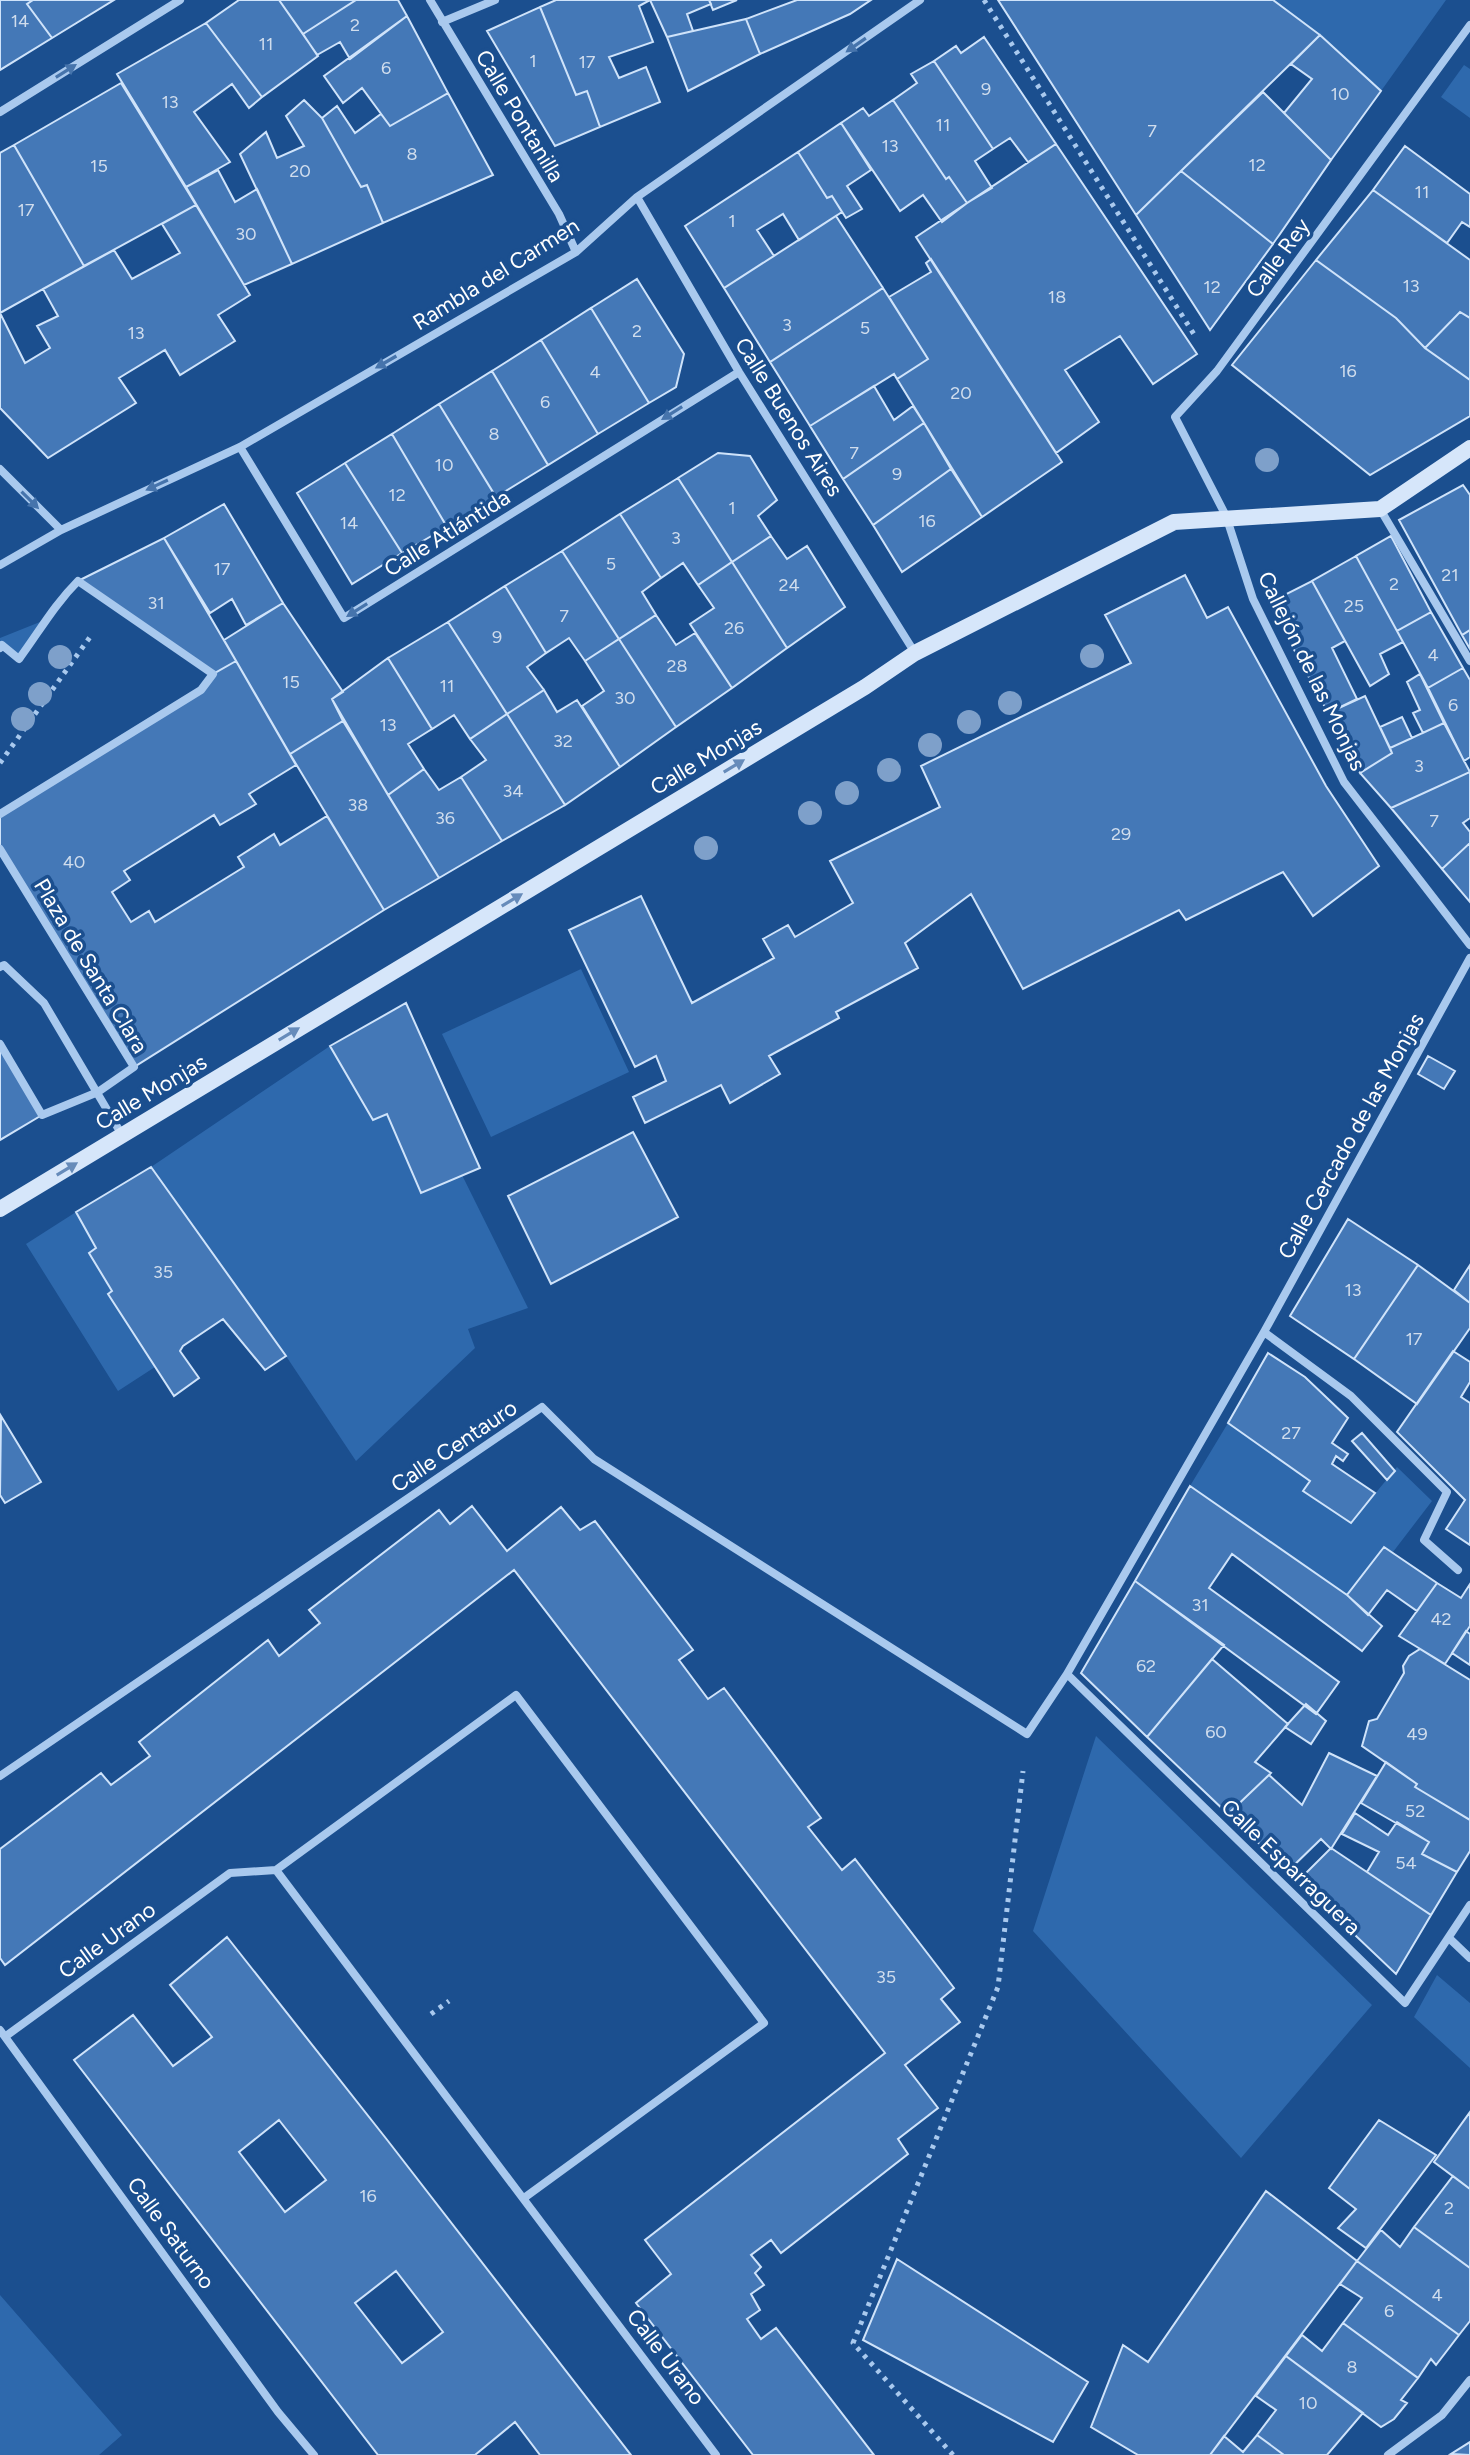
<svg xmlns="http://www.w3.org/2000/svg" width="1470" height="2455" font-family="Figtree,sans-serif">
  <style>
    .green { fill: #2e69ad }
    .building { fill: #4478b7; stroke: #cfe3fa; stroke-width: 2; fill-rule: evenodd }
    .lines { fill: none; stroke-linecap: round; stroke-linejoin: round }
    .path { stroke: #a9c9ee; stroke-width: 5; stroke-dasharray: 4 6; stroke-linecap: butt }
    .street { stroke: #a9c9ee; stroke-width: 8 }
    .secondary { stroke: #d6e6fa; stroke-width: 16 }
    .tree { fill: #7ea0ca }
    .oneway { fill: #4674ac }
    .oneway2 { fill: #668bba }
    .labels { text-anchor: middle; dominant-baseline: central; stroke-width: 7; stroke-linejoin: round; paint-order: stroke }
    .number-label { font-size: 18px; fill: #d0dded }
    .street-label { font-size: 22px; fill: #fff; stroke: #1b4f8f }
  </style>
  <rect width="100%" height="100%" fill="#1b4f8f"/>
  <path class="green" d="M1273,0H1446L1381,91L1320,35Z
    M1464,65L1470,69V118L1441,97Z
    M50,618L19,659L0,648V638Z
    M581,969L629,1072L491,1137L442,1034Z
    M330,1046L387,1114L420,1193L462,1175L528,1308L468,1329L475,1348L356,1461L286,1356L151,1167Z
    M76,1212L96,1248L89,1253L112,1291L109,1294L155,1367L118,1391L26,1244Z
    M1228,1423L1310,1481L1304,1491L1351,1523L1397,1467L1432,1501L1393,1552L1383,1547L1347,1595L1190,1486Z
    M1096,1736L1372,2005L1241,2158L1033,1931Z
    M1437,1975L1470,2003V2068L1414,2017Z
    M0,2295L122,2435L99,2455H0Z"/>
  <path class="building" d="M0,0H33L27,4L52,38L0,70Z
    M33,0H114L52,38L27,4Z
    M239,0H279L318,56L262,97L206,23Z
    M279,0H356L303,34Z
    M356,0H398L407,16L350,59L340,42L317,55L303,34Z
    M556,0H650L639,6L653,42L609,57L619,78L646,67L660,102L600,127L587,91L576,95L540,7Z
    M650,0H709L711,4L687,14L693,31L667,37Z
    M709,0H737L713,10Z
    M797,0H871L850,14L760,54L746,19Z
    M998,0H1273L1320,35L1136,215Z
    M540,7L576,95L587,91L600,127L555,146L487,31Z
    M407,16L448,93L390,126L362,88L343,103L324,76Z
    M746,19L760,54L688,91L667,37Z
    M206,23L262,97L249,108L232,84L194,112L230,162L186,187L117,74Z
    M1320,35L1381,91L1331,160L1284,113L1312,79L1291,64Z
    M984,37L1056,144L1028,162L1010,138L993,149L934,61L956,46L961,53Z
    M934,61L993,149L975,161L992,188L967,203L949,177L946,179L893,100L917,83L911,74Z
    M121,83L196,205L84,266L14,145Z
    M1263,92L1331,160L1273,244L1181,171Z
    M448,93L493,175L383,223L367,185L361,187L322,118L337,106L355,133L381,114L390,126Z
    M304,100L322,118L361,187L367,185L383,223L292,264L240,154L266,132L277,158L304,146L286,116Z
    M893,100L946,179L949,177L967,203L942,222L923,195L900,211L841,123L863,108L869,116Z
    M841,123L871,170L847,186L862,209L846,218L832,196L827,198L798,152Z
    M1056,144L1197,354L1153,384L1120,336L1065,370L1099,422L1056,453L916,237Z
    M14,145L84,266L0,313V153Z
    M1405,146L1470,194V227L1462,222L1447,243L1373,190Z
    M798,152L827,198L832,196L842,212L799,240L783,214L757,230L774,256L724,288L685,226Z
    M218,170L235,202L257,189L292,264L244,285L186,187Z
    M1181,171L1273,244L1210,330L1136,215Z
    M1373,190L1470,260V318L1460,312L1425,348L1396,318L1316,260Z
    M196,205L250,295L218,315L235,341L180,375L165,350L119,378L136,403L48,458L0,408V313L25,363L50,348L37,326L58,316L43,289L114,250L132,279L180,253L162,224Z
    M836,216L883,288L770,362L724,288Z
    M931,259L1062,462L982,517L897,379L928,359L889,297L931,272L926,263Z
    M1316,260L1396,318L1425,348L1470,380V416L1370,475L1232,365Z
    M637,279L684,354L676,387L649,403L591,308Z
    M883,288L928,359L897,379L894,374L810,426L770,362Z
    M591,308L649,403L598,434L541,340Z
    M1460,312L1470,318V380L1425,348Z
    M541,340L598,434L548,465L492,371Z
    M492,371L548,465L496,497L439,404Z
    M874,386L894,420L913,406L924,423L843,479L810,426Z
    M439,404L496,497L447,527L392,434Z
    M924,423L951,469L873,525L843,479Z
    M392,434L447,527L402,553L345,463Z
    M718,453L750,456L777,500L758,516L771,536L732,562L678,478Z
    M345,463L402,553L352,584L297,493Z
    M951,469L982,517L902,572L873,525Z
    M678,478L732,562L698,585L683,563L661,578L620,514Z
    M1463,485L1470,495V630L1462,635L1399,520Z
    M224,504L283,603L246,625L232,599L210,613L164,538Z
    M620,514L661,578L642,592L656,615L619,639L562,551Z
    M771,536L787,559L807,546L845,607L787,648L732,562Z
    M1391,536L1431,612L1397,631L1356,556Z
    M164,538L236,661L213,674L78,581Z
    M562,551L619,639L585,661L569,638L546,653L505,586Z
    M1356,556L1403,642L1380,654L1389,674L1370,686L1312,581Z
    M732,562L787,648L732,688L690,624L714,608L698,585Z
    M1185,575L1207,618L1228,607L1326,786L1379,866L1313,916L1283,872L1186,920L1179,910L1023,989L971,894L905,943L918,968L836,1012L839,1018L769,1056L780,1074L730,1103L721,1085L645,1123L633,1097L666,1081L656,1056L635,1067L569,930L641,896L692,1003L774,958L763,939L788,925L795,937L853,903L830,861L940,807L921,766L1131,663L1105,615Z
    M1312,581L1345,641L1332,648L1357,699L1328,713L1269,603Z
    M505,586L546,653L527,667L544,690L507,714L448,622Z
    M283,603L343,692L332,699L343,721L290,754L224,640Z
    M1431,612L1463,668L1428,688L1397,631Z
    M656,615L676,645L695,633L732,688L676,727L619,639Z
    M448,622L507,714L470,739L454,715L432,729L388,658Z
    M1470,630V649L1462,635Z
    M619,639L676,727L620,767L582,706L604,691L585,661Z
    M388,658L432,729L408,744L424,769L388,795L332,699Z
    M236,661L296,765L249,794L256,804L220,825L214,815L124,871L130,880L112,892L131,922L149,911L155,922L244,867L238,857L274,834L280,845L327,816L384,910L134,1067L0,849V814L201,690L213,674Z
    M1463,668L1470,680V757L1464,761L1428,688Z
    M1420,674L1444,723L1423,733L1413,713L1420,710L1407,682Z
    M544,690L557,712L577,700L620,767L565,805L507,714Z
    M1365,696L1392,753L1360,773L1328,713Z
    M507,714L565,805L502,841L461,777L486,760L470,739Z
    M1402,717L1412,738L1390,748L1380,727Z
    M343,721L439,878L384,910L290,754Z
    M1444,723L1470,772L1391,808L1360,773L1392,753L1390,748Z
    M424,769L439,790L461,777L502,841L439,878L388,795Z
    M1470,772V818L1463,823L1470,832V843L1442,869L1391,808Z
    M1470,843V902L1442,869Z
    M406,1003L480,1168L421,1193L387,1114L373,1120L330,1046Z
    M0,1044L42,1115L0,1140Z
    M1428,1056L1455,1071L1444,1089L1418,1074Z
    M633,1132L678,1217L551,1284L508,1196Z
    M151,1167L286,1356L265,1370L223,1319L183,1346L180,1351L199,1378L174,1396L108,1294L112,1291L89,1253L96,1248L76,1212Z
    M1348,1219L1418,1265L1354,1359L1290,1316Z
    M1418,1265L1470,1303V1328L1417,1404L1354,1359Z
    M1470,1265V1303L1454,1290Z
    M1453,1351L1470,1362V1382L1461,1397L1470,1403V1545L1446,1529L1465,1500L1397,1432Z
    M1268,1353L1305,1377L1348,1418L1332,1443L1348,1454L1343,1461L1336,1456L1332,1464L1375,1493L1351,1523L1303,1491L1310,1481L1228,1423Z
    M1,1416L41,1482L5,1503L0,1495Z
    M1362,1433L1395,1471L1387,1480L1352,1441Z
    M1190,1486L1347,1595L1382,1626L1362,1651L1232,1554L1209,1588L1339,1682L1316,1714L1135,1581Z
    M472,1506L507,1551L561,1507L580,1530L595,1521L693,1650L679,1660L708,1699L724,1688L821,1818L808,1827L842,1870L855,1859L954,1988L941,1999L960,2022L905,2065L938,2108L898,2139L908,2154L781,2253L771,2240L751,2255L761,2267L755,2273L764,2285L751,2294L760,2310L747,2319L761,2339L776,2328L874,2455H753L636,2303L671,2274L645,2240L885,2053L514,1570L5,1965L0,1958V1849L101,1773L111,1785L150,1756L139,1742L268,1640L279,1656L320,1623L309,1610L439,1510L450,1524Z
    M1384,1547L1437,1583L1417,1611L1387,1590L1368,1615L1347,1595Z
    M1135,1581L1224,1645L1147,1737L1081,1673Z
    M1437,1583L1461,1598L1470,1584V1626L1445,1664L1399,1636Z
    M1466,1631L1470,1634V1665L1452,1653Z
    M1420,1649L1470,1680V1820L1415,1787L1417,1784L1362,1746L1369,1721L1377,1719L1404,1673L1403,1666L1409,1656Z
    M1212,1659L1288,1724L1255,1762L1271,1773L1228,1814L1147,1737Z
    M1306,1704L1326,1721L1311,1744L1285,1727Z
    M1329,1753L1377,1776L1331,1849L1321,1839L1288,1871L1228,1814L1269,1775L1302,1805Z
    M1386,1762L1417,1784L1415,1787L1470,1820V1851L1457,1872L1422,1854L1429,1842L1361,1803Z
    M1355,1813L1388,1835L1397,1822L1429,1842L1422,1854L1457,1872L1431,1915L1367,1872L1379,1852L1342,1834Z
    M1331,1848L1431,1915L1396,1974L1298,1881Z
    M227,1937L388,2141L631,2455H540L515,2422L475,2455H378L74,2060L133,2015L173,2066L212,2037L170,1985ZM279,2120L326,2180L285,2212L239,2152ZM396,2271L443,2332L402,2363L355,2303Z
    M1470,2112V2189L1434,2162Z
    M1379,2120L1436,2155L1366,2248L1338,2228L1356,2209L1329,2188Z
    M1453,2176L1470,2189V2268L1414,2227Z
    M1266,2191L1357,2261L1210,2455H1138L1091,2427L1123,2345L1148,2362Z
    M1414,2227L1470,2268V2321L1459,2335L1357,2261L1381,2230L1400,2247Z
    M897,2259L1088,2382L1053,2442L863,2340Z
    M1357,2261L1459,2335L1436,2365L1431,2359L1418,2378L1343,2323L1362,2298L1340,2284Z
    M1343,2323L1418,2378L1401,2400L1407,2403L1394,2419L1381,2427L1286,2356L1302,2335L1322,2351Z
    M1286,2356L1363,2413L1327,2455H1284L1257,2435L1276,2410L1256,2396Z
    M1257,2435L1284,2455H1210L1224,2436L1243,2452Z
    M1470,2442V2455L1451,2454Z"/>
  <g class="lines">
    <path class="path" d="M984,0L1195,336
      M0,763L90,637
      M431,2014L449,2001
      M953,2455L853,2343L998,1987L1023,1771"/>
    <path class="street" d="M430,0L559,214L576,252
      M442,22L495,0
      M1470,25L1217,371L1175,417L1226,516L1253,599L1344,782L1470,945
      M0,112L180,0
      M637,197L739,372L915,653
      M240,447L344,618L739,372
      M0,469L61,530
      M1380,509L1470,661
      M0,565L61,530L240,447L576,252L637,197L920,0
      M0,648L2,645L19,659C39,632 54,605 78,581L213,674L201,690L0,814
      M0,849L134,1067L98,1092L42,1115L0,1044
      M0,967L4,965L44,1003L122,1135
      M1264,1332L1351,1396L1447,1492L1424,1540L1458,1570
      M1067,1674L1405,2003L1470,1905
      M0,1776L542,1407L594,1459L1027,1734L1067,1674L1264,1332L1470,958
      M276,1870L516,1695L764,2023L524,2198
      M1449,1938L1470,1958
      M0,2030L278,2412L314,2455
      M6,2036L230,1873L276,1870L716,2455
      M1388,2455L1442,2415L1470,2380"/>
    <path class="secondary" d="M0,1209L865,687L915,653L1174,522L1380,509L1470,448"/>
  </g>
  <g class="tree">
    <circle cx="1267" cy="460" r="12"/>
    <circle cx="1092" cy="656" r="12"/>
    <circle cx="60" cy="657" r="12"/>
    <circle cx="40" cy="694" r="12"/>
    <circle cx="1010" cy="703" r="12"/>
    <circle cx="23" cy="719" r="12"/>
    <circle cx="969" cy="722" r="12"/>
    <circle cx="930" cy="745" r="12"/>
    <circle cx="889" cy="770" r="12"/>
    <circle cx="847" cy="793" r="12"/>
    <circle cx="810" cy="813" r="12"/>
    <circle cx="706" cy="848" r="12"/>
  </g>
  <defs><path id="oneway-solid" d="M-6-.8H1V-3.2L6.5 0L1 3.2V.8H-6Z" transform="scale(2)"/></defs>
  <g class="oneway">
    <use href="#oneway-solid" transform="translate(856 45) rotate(145)"/>
    <use href="#oneway-solid" transform="translate(66 71) rotate(-32)"/>
    <use href="#oneway-solid" transform="translate(386 362) rotate(150)"/>
    <use href="#oneway-solid" transform="translate(672 413) rotate(148)"/>
    <use href="#oneway-solid" transform="translate(157 485) rotate(155)"/>
    <use href="#oneway-solid" transform="translate(30 500) rotate(45)"/>
    <use href="#oneway-solid" transform="translate(357 610) rotate(148)"/>
  </g>
  <g class="oneway2">
    <use href="#oneway-solid" transform="translate(734 766) rotate(-31)"/>
    <use href="#oneway-solid" transform="translate(512 900) rotate(-31)"/>
    <use href="#oneway-solid" transform="translate(289 1034) rotate(-31)"/>
    <use href="#oneway-solid" transform="translate(67 1169) rotate(-31)"/>
  </g>
  <g class="labels">
    <g class="number-label">
      <text x="20" y="21">14</text>
      <text x="355" y="25">2</text>
      <text x="266" y="44">11</text>
      <text x="533" y="61">1</text>
      <text x="587" y="62">17</text>
      <text x="386" y="68">6</text>
      <text x="986" y="89">9</text>
      <text x="1340" y="94">10</text>
      <text x="170" y="102">13</text>
      <text x="943" y="125">11</text>
      <text x="1152" y="131">7</text>
      <text x="890" y="146">13</text>
      <text x="412" y="154">8</text>
      <text x="1257" y="165">12</text>
      <text x="99" y="166">15</text>
      <text x="300" y="171">20</text>
      <text x="1422" y="192">11</text>
      <text x="26" y="210">17</text>
      <text x="732" y="221">1</text>
      <text x="246" y="234">30</text>
      <text x="1411" y="286">13</text>
      <text x="1212" y="287">12</text>
      <text x="1057" y="297">18</text>
      <text x="787" y="325">3</text>
      <text x="865" y="328">5</text>
      <text x="637" y="331">2</text>
      <text x="136" y="333">13</text>
      <text x="1348" y="371">16</text>
      <text x="595" y="372">4</text>
      <text x="961" y="393">20</text>
      <text x="545" y="402">6</text>
      <text x="494" y="434">8</text>
      <text x="854" y="453">7</text>
      <text x="444" y="465">10</text>
      <text x="897" y="474">9</text>
      <text x="397" y="495">12</text>
      <text x="732" y="508">1</text>
      <text x="927" y="521">16</text>
      <text x="349" y="523">14</text>
      <text x="676" y="538">3</text>
      <text x="611" y="564">5</text>
      <text x="222" y="569">17</text>
      <text x="1450" y="575">21</text>
      <text x="1394" y="584">2</text>
      <text x="789" y="585">24</text>
      <text x="156" y="603">31</text>
      <text x="1354" y="606">25</text>
      <text x="564" y="616">7</text>
      <text x="734" y="628">26</text>
      <text x="497" y="637">9</text>
      <text x="1433" y="655">4</text>
      <text x="677" y="666">28</text>
      <text x="291" y="682">15</text>
      <text x="447" y="686">11</text>
      <text x="625" y="698">30</text>
      <text x="1453" y="705">6</text>
      <text x="388" y="725">13</text>
      <text x="563" y="741">32</text>
      <text x="1419" y="766">3</text>
      <text x="513" y="791">34</text>
      <text x="358" y="805">38</text>
      <text x="445" y="818">36</text>
      <text x="1434" y="821">7</text>
      <text x="1121" y="834">29</text>
      <text x="74" y="862">40</text>
      <text x="163" y="1272">35</text>
      <text x="1353" y="1290">13</text>
      <text x="1414" y="1339">17</text>
      <text x="1291" y="1433">27</text>
      <text x="1200" y="1605">31</text>
      <text x="1441" y="1619">42</text>
      <text x="1146" y="1666">62</text>
      <text x="1216" y="1732">60</text>
      <text x="1417" y="1734">49</text>
      <text x="1415" y="1811">52</text>
      <text x="1406" y="1863">54</text>
      <text x="886" y="1977">35</text>
      <text x="368" y="2196">16</text>
      <text x="1449" y="2208">2</text>
      <text x="1437" y="2295">4</text>
      <text x="1389" y="2311">6</text>
      <text x="1352" y="2367">8</text>
      <text x="1308" y="2403">10</text>
    </g>
    <g class="street-label">
      <text transform="translate(520 116) rotate(59)">Calle Pontanilla</text>
      <text transform="translate(1278 258) rotate(-54)">Calle Rey</text>
      <text transform="translate(496 274) rotate(-32)">Rambla del Carmen</text>
      <text transform="translate(789 417) rotate(58)">Calle Buenos Aires</text>
      <text transform="translate(447 533) rotate(-32)">Calle Atlántida</text>
      <text transform="translate(1312 671) rotate(64)">Callejón de las Monjas</text>
      <text transform="translate(706 757) rotate(-31)">Calle Monjas</text>
      <text transform="translate(91 966) rotate(59)">Plaza de Santa Clara</text>
      <text transform="translate(151 1092) rotate(-31)">Calle Monjas</text>
      <text transform="translate(1351 1136) rotate(-61)">Calle Cercado de las Monjas</text>
      <text transform="translate(454 1446) rotate(-34)">Calle Centauro</text>
      <text transform="translate(1291 1867) rotate(44)">Calle Esparraguera</text>
      <text transform="translate(107 1940) rotate(-36)">Calle Urano</text>
      <text transform="translate(171 2233) rotate(54)">Calle Saturno</text>
      <text transform="translate(666 2357) rotate(53)">Calle Urano</text>
    </g>
  </g>
</svg>
